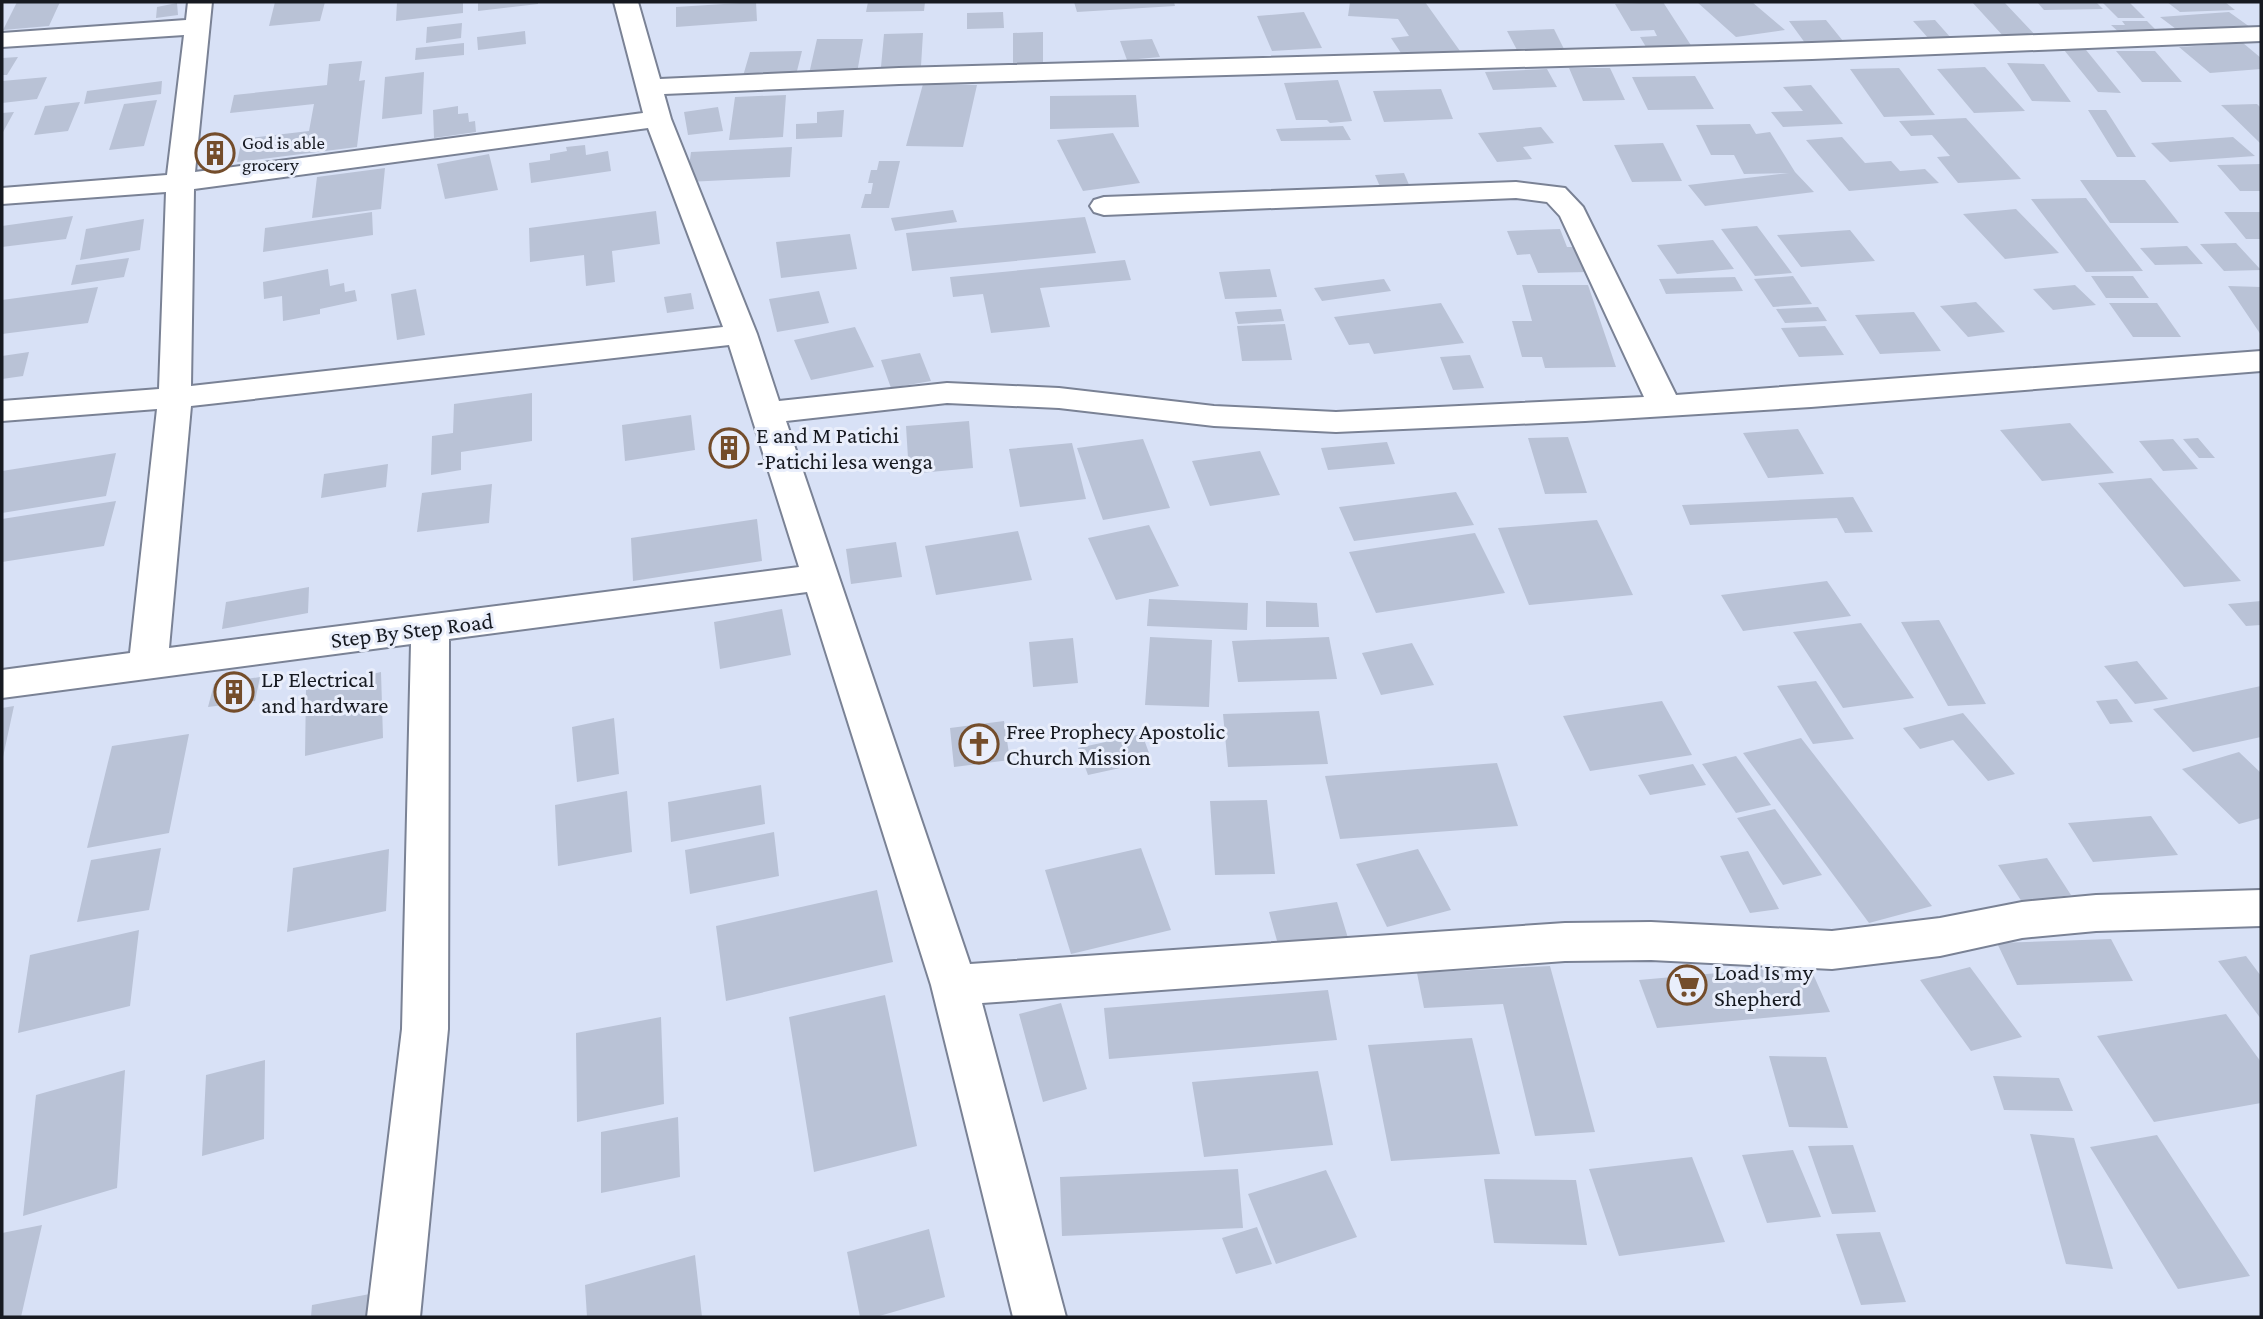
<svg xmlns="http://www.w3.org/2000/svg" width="2263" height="1319" font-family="'Crimson Pro',serif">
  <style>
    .building { fill: #b9c2d6 }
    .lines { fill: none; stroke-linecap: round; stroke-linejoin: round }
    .minor-casing { stroke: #7a8295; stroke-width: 4 }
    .minor { fill: #fff; fill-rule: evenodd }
    .labels { text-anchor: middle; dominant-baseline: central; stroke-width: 6; stroke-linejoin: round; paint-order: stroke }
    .far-poi-label { font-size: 19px; fill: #171a21; stroke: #e9eefb; text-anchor: start }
    .poi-label { font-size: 23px; fill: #171a21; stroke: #e9eefb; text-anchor: start }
    .street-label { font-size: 23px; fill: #171a21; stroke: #e9eefb }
  </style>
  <rect width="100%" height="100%" fill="#d8e1f6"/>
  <path class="building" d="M17,2H60L49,26L3,30Z
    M275,2H325L320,21L269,26Z
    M397,2H463V13L396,21Z
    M478,2H538V4L478,11Z
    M756,2L757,21L676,27V7Z
    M868,2H925L924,11L866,12Z
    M1074,2H1174L1175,6L1077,12Z
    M1350,2H1425L1460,51L1403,56L1391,38L1409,36L1398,19L1348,16Z
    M1663,2L1694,50L1649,52L1640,37L1657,36L1654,30L1631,31L1615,4Z
    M1697,2H1752L1785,30L1736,37Z
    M1972,2H2004L2037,37L2005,38Z
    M2037,2H2096L2103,9L2044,10Z
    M2102,2H2129L2145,18H2118Z
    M2167,2H2225L2235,10L2180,12Z
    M177,3L178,15L156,18L157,7Z
    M1003,12L1004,28L967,29V13Z
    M1304,12L1322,48L1272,51L1257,16Z
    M2229,12L2250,27L2180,32L2160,17Z
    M1826,20L1847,46L1808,47L1789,21Z
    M1935,20L1951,38L1929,39L1913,21Z
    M2122,21H2147L2161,35H2122L2111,25H2125Z
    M462,23L461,38L426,43L427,27Z
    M1554,29L1564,49L1517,50L1507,31Z
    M525,31L526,44L478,50L477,37Z
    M1043,32V66H1013V33Z
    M923,33L921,66L881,67L884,34Z
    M817,39H863L857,73L809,74Z
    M1152,39L1160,57L1127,60L1120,41Z
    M464,43V55L415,60L416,48Z
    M2243,43L2261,58V69L2210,73L2179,47Z
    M2060,45H2082L2121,93L2098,92Z
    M802,51L796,75L743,76L750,52Z
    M2116,51H2155L2182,82H2142Z
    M18,57L7,75H2V58Z
    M362,61L359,81L365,80L357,147L237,162L242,139L309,131L314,104L230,113L234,95L327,85L329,64Z
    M2007,63L2044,64L2071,102L2032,101Z
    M1985,67L2025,111L1974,113L1937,69Z
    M1569,68H1610L1625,100L1583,101Z
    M1899,68L1935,115L1884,117L1850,69Z
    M1547,69L1557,87L1493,90L1485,72Z
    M424,72L422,114L382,119L385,77Z
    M1695,76L1714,109L1648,110L1632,77Z
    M47,77L37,99L2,103V81Z
    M1338,80L1352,121L1330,123L1327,120H1296L1284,83Z
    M162,81L161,94L84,104L87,91Z
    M923,84L977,85L963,147L906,146Z
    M1811,85L1843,124L1783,127L1771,112L1803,111L1783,87Z
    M1441,89L1453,119L1384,122L1373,91Z
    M786,95L783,137L729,140L735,97Z
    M1136,95L1139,127L1050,129V96Z
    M157,100L144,146L109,150L124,104Z
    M80,102L68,131L34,135L45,106Z
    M2257,104L2261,108V144L2221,105Z
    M458,106V114L468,113L469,122L475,121L476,132L434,138L433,110Z
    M718,107L723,131L688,135L684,112Z
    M844,110L842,137L796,139V124L817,123V112Z
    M2088,110H2106L2136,157H2117Z
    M14,112L2,134V113Z
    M1966,118L2021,179L1958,183L1937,157L1950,156L1932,135L1911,136L1899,121Z
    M1750,124L1756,134L1770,132L1795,172L1814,192L1705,206L1688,185L1789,173L1744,174L1734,155H1711L1696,125Z
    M1343,126L1351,140L1281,141L1276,129Z
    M1541,127L1554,143L1523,147L1532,159L1497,162L1478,133Z
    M1113,133L1140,183L1083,191L1057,140Z
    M1842,137L1865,163L1891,161L1900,171L1925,169L1939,183L1849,191L1806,140Z
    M2233,137L2255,156L2170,162L2151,143Z
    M229,142L225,162L202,165L206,144Z
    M1663,143L1682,181L1632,182L1614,145Z
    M585,145L586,155L608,151L611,171L531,183L529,163L550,160V154L567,151L566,147Z
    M792,147L790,177L687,182L691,152Z
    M489,154L498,190L445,199L437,164Z
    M879,161H900L889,208H861L865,194H871L873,183H868L871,170H877Z
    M2261,164V191H2240L2217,165Z
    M385,168L381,209L312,218L317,177Z
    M1404,173L1410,187L1381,189L1375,175Z
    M2080,180H2145L2179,223H2110Z
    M2086,198L2143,271L2086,272L2031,199Z
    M2016,209L2059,253L2005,259L1963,214Z
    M953,210L957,222L895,231L891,218Z
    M656,211L660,244L612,251L615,282L586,286L584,255L530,262L529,228Z
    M372,212L373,235L263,252L265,228Z
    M2224,212H2261V239H2246Z
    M73,216L66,239L2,247V226Z
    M1085,217L1096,253L912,271L906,233Z
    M144,219L140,250L80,260L86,229Z
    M1757,226L1792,273L1755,276L1721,229Z
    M1560,229L1567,247H1579L1589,272L1538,273L1530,254L1517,255L1507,231Z
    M1850,230L1875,261L1801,267L1777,235Z
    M850,234L857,269L781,278L776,242Z
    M1713,240L1734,269L1677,274L1657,245Z
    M2236,243L2261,270L2224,271L2200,244Z
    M2187,246L2203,264L2155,265L2140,248Z
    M129,258L124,277L71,285L76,265Z
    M1125,260L1131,280L1040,288L1050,327L991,333L983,294L953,297L950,277Z
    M328,269L330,286L344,283L345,292L355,290L357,301L320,309V314L283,321L282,296L264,299L263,282Z
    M1270,269L1277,297L1225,299L1219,272Z
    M1793,276L1812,304L1773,307L1754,279Z
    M2091,276H2133L2149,298H2106Z
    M1735,277L1743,291L1666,294L1659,279Z
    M1384,279L1391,291L1322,301L1314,288Z
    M1522,285H1588L1616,367L1545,368L1542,357H1522L1512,321H1532Z
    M2075,285L2096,305L2053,310L2033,289Z
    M2228,286L2261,287V335Z
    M98,287L88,323L2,334V300Z
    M416,289L425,335L397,340L391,294Z
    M819,291L829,323L777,332L769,299Z
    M691,293L694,309L667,313L664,297Z
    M1976,302L2005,332L1968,337L1940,306Z
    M1441,303L1464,343L1374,354L1369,343L1349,345L1334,317Z
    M2109,303H2157L2181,337H2133Z
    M1818,307L1827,321L1785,323L1776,309Z
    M1281,309L1284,321L1238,324L1235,312Z
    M1914,312L1941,351L1880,354L1855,315Z
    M1285,324L1292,360L1242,361L1237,326Z
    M1825,326L1844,355L1799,357L1781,328Z
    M855,327L874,367L811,380L794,340Z
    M29,352L23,376L2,379V356Z
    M920,353L931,381L891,388L881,360Z
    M1470,355L1484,388L1453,390L1440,357Z
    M532,393V441L461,452V470L431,475L432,436L453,433L454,404Z
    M691,415L695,450L625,461L622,425Z
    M969,421L973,468L909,474L906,426Z
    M2070,423L2114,473L2042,481L2000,430Z
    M1798,429L1824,474L1768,478L1743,433Z
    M737,435L746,455L721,461L713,441Z
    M1568,437L1587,493L1545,494L1528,438Z
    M2198,438L2215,458H2199L2183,439Z
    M1143,439L1170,508L1103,520L1077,448Z
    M2173,439L2198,469L2163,471L2139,441Z
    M1387,442L1395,464L1328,470L1321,448Z
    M1072,443L1086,499L1020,507L1009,449Z
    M1260,451L1280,495L1210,506L1192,461Z
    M116,453L106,496L2,513V471Z
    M388,464L386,487L321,498L324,474Z
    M2151,478L2241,581L2184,587L2098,483Z
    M492,484L489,523L417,532L422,493Z
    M1456,492L1474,525L1354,541L1339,507Z
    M1853,497L1873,532L1845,533L1837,518L1690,525L1682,505Z
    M116,501L104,546L2,562V519Z
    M757,519L762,561L633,581L631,538Z
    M1597,520L1633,595L1529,605L1498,528Z
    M1149,525L1179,586L1116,600L1088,538Z
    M1018,531L1032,580L936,595L925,546Z
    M1475,533L1505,593L1376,613L1349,552Z
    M896,542L902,577L851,584L846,549Z
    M1827,581L1851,616L1743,631L1721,595Z
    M309,587L308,613L222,629L226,602Z
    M1149,599L1248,603L1247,630L1147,626Z
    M1266,601L1317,603L1319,627H1266Z
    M2261,601V625L2246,626L2228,604Z
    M782,609L791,655L720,669L714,622Z
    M1939,620L1986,704L1948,706L1901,622Z
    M1861,623L1914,698L1843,708L1793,632Z
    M1150,637L1212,640L1209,707L1145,705Z
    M1329,637L1337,679L1238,682L1232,641Z
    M1073,638L1078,683L1033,687L1029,642Z
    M1412,643L1434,685L1381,695L1362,653Z
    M2137,661L2168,699L2135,704L2104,666Z
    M381,672L383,738L305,756L306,689Z
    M260,677L255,701L208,707L214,684Z
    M1816,681L1854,739L1813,744L1777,686Z
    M2261,686V737L2193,752L2153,709Z
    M2117,699L2133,722L2110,724L2096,701Z
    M1662,701L1692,755L1590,771L1563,716Z
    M14,706L3,757H2V708Z
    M1319,711L1328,764L1228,767L1223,714Z
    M1963,713L2015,774L1988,781L1953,740L1920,749L1903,728Z
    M614,718L619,774L577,782L572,727Z
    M1004,721L1010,760L954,767L950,728Z
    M189,734L169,833L87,848L112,746Z
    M1142,734L1152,761L1088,775L1078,748Z
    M1801,738L1932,906L1869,923L1743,753Z
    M2239,752L2261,773V818L2239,824L2182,769Z
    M1736,756L1771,805L1736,813L1702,764Z
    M1497,763L1518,826L1340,839L1325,776Z
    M1693,764L1706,785L1650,795L1638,775Z
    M761,785L765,824L671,842L668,802Z
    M627,791L632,852L558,866L555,805Z
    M1267,800L1275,874L1215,875L1210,801Z
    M1775,809L1822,875L1783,885L1737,818Z
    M2151,816L2178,855L2093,862L2068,823Z
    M774,832L779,876L690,894L685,850Z
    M161,848L149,910L77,922L91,860Z
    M1141,848L1171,930L1071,954L1045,870Z
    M389,849L386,911L287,932L293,868Z
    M1418,849L1451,910L1387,927L1356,864Z
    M1748,851L1779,909L1750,913L1720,856Z
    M2047,858L2071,895L2022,902L1998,865Z
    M877,890L893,962L726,1001L716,926Z
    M1337,902L1348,938L1279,948L1269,912Z
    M139,930L130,1006L18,1033L30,955Z
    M2111,939L2133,981L2017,985L1997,943Z
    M2246,956L2261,976V1019L2218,961Z
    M1809,965L1830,1012L1657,1028L1639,980Z
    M1550,966L1595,1132L1535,1136L1503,1004L1424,1008L1417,973Z
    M1970,967L2022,1037L1971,1051L1920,980Z
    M1328,990L1337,1040L1109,1059L1104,1008Z
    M885,995L917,1146L814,1172L789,1017Z
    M1061,1003L1087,1089L1043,1102L1019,1014Z
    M2226,1014L2261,1062V1103L2154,1122L2097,1036Z
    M661,1017L664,1104L577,1122L576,1033Z
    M1472,1038L1500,1154L1391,1161L1368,1045Z
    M1769,1056L1826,1057L1848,1128L1789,1127Z
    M265,1060L264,1139L202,1156L206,1075Z
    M125,1070L117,1188L23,1216L36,1095Z
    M1318,1071L1333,1145L1204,1157L1192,1082Z
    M1993,1076L2059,1078L2073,1111L2004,1110Z
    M678,1117L680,1177L601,1193V1132Z
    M2030,1134L2074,1138L2113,1269L2066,1264Z
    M2157,1135L2250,1276L2178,1289L2090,1147Z
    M1853,1145L1876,1212L1832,1214L1808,1146Z
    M1793,1150L1821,1217L1767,1223L1742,1155Z
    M1692,1157L1725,1242L1619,1256L1589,1169Z
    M1238,1169L1243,1228L1062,1236L1060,1177Z
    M1326,1170L1357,1237L1276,1264L1248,1194Z
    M1484,1179L1576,1180L1587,1245L1494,1243Z
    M42,1225L21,1317H2V1233Z
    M1257,1227L1272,1264L1236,1274L1222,1238Z
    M929,1229L945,1297L876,1317H860L847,1252Z
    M1880,1232L1906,1302L1861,1305L1836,1234Z
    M695,1255L702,1317H587L585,1285Z
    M375,1293L372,1317H311L312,1305Z"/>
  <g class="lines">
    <g class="minor-casing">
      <path id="minor" d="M188,2H212L195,172L643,113L614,2H638L660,79L899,68L1812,43L2261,27V41L1812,59L899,84L664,94L671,119L757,334L779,401L947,383L1059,388L1214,406L1336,412L1644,397L1560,216L1547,202L1516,198L1104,215L1094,212L1090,206L1094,200L1104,197L1516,182L1565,188L1583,207L1676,395L2261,351V371L1811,407L1585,421L1336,432L1214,426L1059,408L947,403L786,421L970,964L1565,923L1651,922L1832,931L1940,918L2022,902L2096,895L2261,890V926L2096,931L2022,938L1940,956L1832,969L1651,960L1565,961L982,1003L1066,1317H1013L931,985L807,592L449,639L448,1029L420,1317H367L402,1029L411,644L2,698V670L130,653L157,409L2,421V401L159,389L166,192L2,204V188L167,175L184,35L2,47V33L186,20ZM648,128L723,327L191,386L194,189ZM729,345L799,567L169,648L191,406Z"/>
    </g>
    <use href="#minor" class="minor"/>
  </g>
  <defs>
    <g id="building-ring" transform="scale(2.0125)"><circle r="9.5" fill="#e9eefb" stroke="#744d2b" stroke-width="1.5"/><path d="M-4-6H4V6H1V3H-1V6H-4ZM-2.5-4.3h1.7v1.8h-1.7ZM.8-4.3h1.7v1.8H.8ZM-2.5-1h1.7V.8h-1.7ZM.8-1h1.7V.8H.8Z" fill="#744d2b"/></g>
    <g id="church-ring" transform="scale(2.0125)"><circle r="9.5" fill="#e9eefb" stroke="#744d2b" stroke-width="1.5"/><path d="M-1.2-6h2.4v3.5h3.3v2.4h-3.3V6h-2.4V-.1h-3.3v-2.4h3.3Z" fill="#744d2b"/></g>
    <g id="supermarket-ring" transform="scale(2.0125)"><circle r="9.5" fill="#e9eefb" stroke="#744d2b" stroke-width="1.5"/><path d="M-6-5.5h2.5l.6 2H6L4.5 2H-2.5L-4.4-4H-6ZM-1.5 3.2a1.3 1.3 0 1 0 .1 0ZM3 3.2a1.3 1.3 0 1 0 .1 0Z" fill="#744d2b"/></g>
  </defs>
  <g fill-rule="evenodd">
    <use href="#building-ring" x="215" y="153"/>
    <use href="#building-ring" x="729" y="448"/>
    <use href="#building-ring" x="234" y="692"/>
    <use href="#church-ring" x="979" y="744"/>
    <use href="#supermarket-ring" x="1687" y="985"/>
  </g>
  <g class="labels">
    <g class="far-poi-label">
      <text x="242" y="142">God is able<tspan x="242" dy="22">grocery</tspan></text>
    </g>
    <g class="poi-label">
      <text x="756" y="435">E and M Patichi<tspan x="756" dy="26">-Patichi lesa wenga</tspan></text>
      <text x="261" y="679">LP Electrical<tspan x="261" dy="26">and hardware</tspan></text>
      <text x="1006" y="731">Free Prophecy Apostolic<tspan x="1006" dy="26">Church Mission</tspan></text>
      <text x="1714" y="972">Load Is my<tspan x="1714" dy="26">Shepherd</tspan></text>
    </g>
    <g class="street-label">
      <text transform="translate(412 630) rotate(-7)">Step By Step Road</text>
    </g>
  </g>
  <rect width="2263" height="1319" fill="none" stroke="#171a21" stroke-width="7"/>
</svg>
